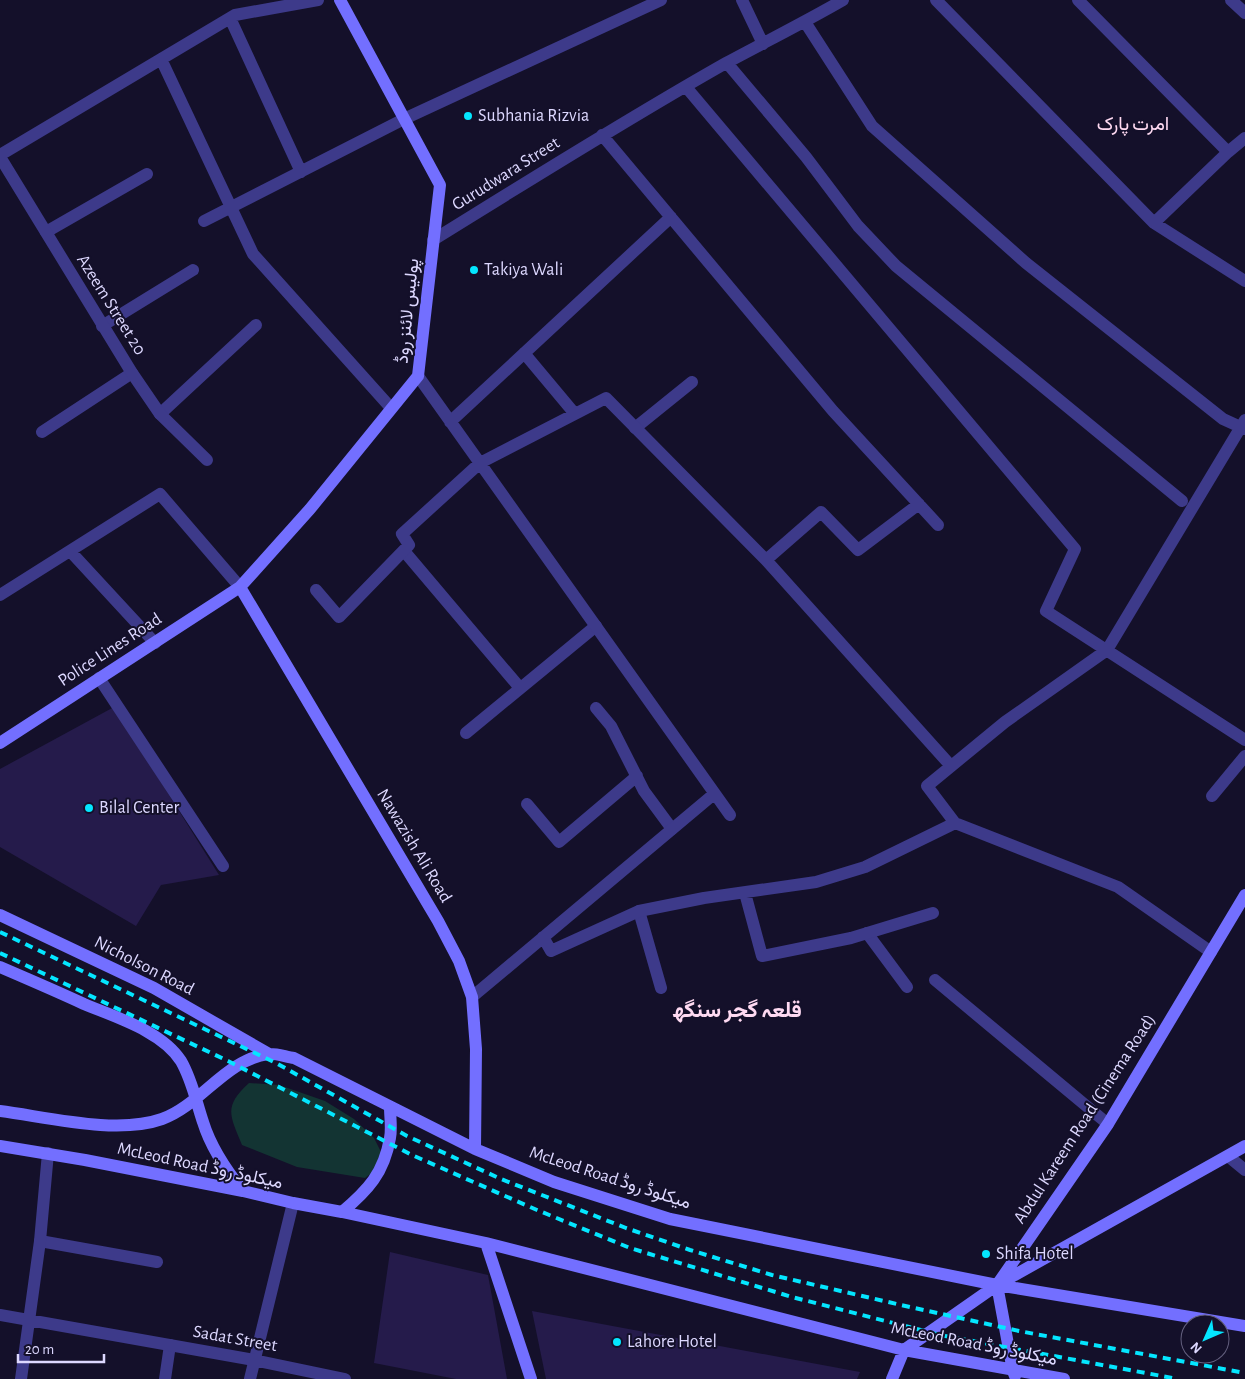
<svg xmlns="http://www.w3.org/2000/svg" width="1245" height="1379" font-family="'Alegreya Sans',Vazirmatn,sans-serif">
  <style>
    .green { fill: #133433 }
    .building { fill: #251b4b }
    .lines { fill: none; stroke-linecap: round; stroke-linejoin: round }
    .lane { stroke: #3d3a8a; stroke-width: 12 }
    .street { stroke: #3d3a8a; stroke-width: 12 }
    .secondary { stroke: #736fff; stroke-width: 12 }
    .rail { stroke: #04e6ff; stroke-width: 4; stroke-dasharray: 8 6; stroke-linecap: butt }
    .poi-dot { fill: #04e6ff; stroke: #14102a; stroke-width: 2 }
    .labels { text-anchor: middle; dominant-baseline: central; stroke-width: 4; stroke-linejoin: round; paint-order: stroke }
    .poi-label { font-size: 18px; fill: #ddd8ff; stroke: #14102a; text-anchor: start }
    .street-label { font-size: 18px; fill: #ddd8ff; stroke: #14102a }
    .neighbourhood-label { font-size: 19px; fill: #ffdaf2; stroke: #14102a }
    .district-label { font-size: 22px; font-weight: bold; fill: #ffdaf2; stroke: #14102a }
  </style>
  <rect width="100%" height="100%" fill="#14102a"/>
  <path class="green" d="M249,1083L279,1085L325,1101L354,1119L374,1138L382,1154L380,1167L365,1178L297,1167L242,1145C230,1115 223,1107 249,1083Z"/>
  <path class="building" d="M114,707L219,875L161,885L136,926L0,847V769Z
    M390,1252L488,1275L507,1379H456L374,1363Z
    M532,1311L860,1372L857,1379H546Z"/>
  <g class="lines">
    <path class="lane" d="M46,232L147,174
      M102,326L193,270
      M160,414L256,325
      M635,428L692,382
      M42,432L132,373
      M404,551L520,688
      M99,678L223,866
      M596,708L611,726L644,791L672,829
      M466,733L596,626
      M527,804L559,842L637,776
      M639,911L661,988
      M867,933L907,987
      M40,1241L157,1262
      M165,1379L170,1345"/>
    <path class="street" d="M742,0L763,44
      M936,0L1154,223L1245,281
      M1078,0L1228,152
      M1231,0L1245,13
      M230,18L301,172
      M805,22L872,126L1026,263L1223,419L1245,429
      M161,59L253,254L391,408
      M727,63L806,157L858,226L896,266L1182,501
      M686,87L1075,549L1046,611L1245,740
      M602,135L833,411L938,525
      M0,155L235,15L318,0
      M0,157L132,373L160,414L207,460
      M204,221L404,119L661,0
      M1154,223L1228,152L1245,138
      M433,240C530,180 627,119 726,63C765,42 805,22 843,0
      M524,353L575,414
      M418,376L730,815
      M450,422L671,217
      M70,551L155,643
      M766,560L821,512L858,550L919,504
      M316,590L339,617L409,545L402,534L480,463L606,398L766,560L951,766
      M0,595L160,494L240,587
      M1212,796L1245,756
      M955,823L927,786L1005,722L1107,650L1245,420
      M955,823L1118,887L1211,952
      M745,893L762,956L851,938L933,913
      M543,937L551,951L639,911L704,898L816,882L865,867L955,823
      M935,980L1108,1124
      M472,997L714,794
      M1228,1156L1245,1170
      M0,1315L254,1360L345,1379
      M21,1379L40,1241L48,1153
      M250,1379L293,1203"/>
    <path class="secondary" d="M240,587L438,921L459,961L472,997L476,1049L475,1149
      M0,743L240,587L310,509L418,376L440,185L340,0
      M0,915L154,988L269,1054
      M0,967C28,979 56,991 84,1004C115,1017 162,1031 181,1061C192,1080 196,1101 203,1122C211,1148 226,1170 243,1191
      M0,1111C47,1117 117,1135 162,1119C201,1105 225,1060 268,1054C276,1053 286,1057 294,1058L475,1149L554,1182L670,1219L997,1285L1245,1326
      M0,1146L85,1160L243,1191L293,1203L342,1212L486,1243L904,1350L1064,1379
      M342,1212C368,1190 384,1173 390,1138C392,1129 390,1117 390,1107
      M486,1243L531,1379
      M1015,1376L1013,1371L997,1285L1108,1124L1245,895
      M892,1379L904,1350L997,1285L1245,1146"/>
    <path class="rail" d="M0,932L276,1063L407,1136L501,1179L626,1228L690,1250L772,1275L901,1305L1019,1331L1245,1373
      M0,953L228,1061L412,1155L537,1210L630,1248L792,1297L940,1335L1178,1379"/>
  </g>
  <g class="poi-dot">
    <circle cx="468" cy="116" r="5"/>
    <circle cx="474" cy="270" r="5"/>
    <circle cx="89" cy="808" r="5"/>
    <circle cx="986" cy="1254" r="5"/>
    <circle cx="617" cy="1342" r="5"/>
  </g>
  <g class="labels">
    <g class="poi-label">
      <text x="478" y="116">Subhania Rizvia</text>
      <text x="484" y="270">Takiya Wali</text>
      <text x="99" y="808">Bilal Center</text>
      <text x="996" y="1254">Shifa Hotel</text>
      <text x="627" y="1342">Lahore Hotel</text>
    </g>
    <g class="street-label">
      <text transform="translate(506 174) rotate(-32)">Gurudwara Street</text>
      <text transform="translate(111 305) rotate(58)">Azeem Street 20</text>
      <text transform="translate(408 311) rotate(-84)">پولیس لائنز روڈ</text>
      <text transform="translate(110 650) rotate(-33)">Police Lines Road</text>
      <text transform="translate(414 846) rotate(59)">Nawazish Ali Road</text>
      <text transform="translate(144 966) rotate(27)">Nicholson Road</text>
      <text transform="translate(1085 1119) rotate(-57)">Abdul Kareem Road (Cinema Road)</text>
      <text transform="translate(200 1166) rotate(12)">McLeod Road میکلوڈ روڈ</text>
      <text transform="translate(610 1178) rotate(18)">McLeod Road میکلوڈ روڈ</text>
      <text transform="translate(235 1339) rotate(10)">Sadat Street</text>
      <text transform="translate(974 1344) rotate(11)">McLeod Road میکلوڈ روڈ</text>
    </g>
    <g class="neighbourhood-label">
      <text x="1133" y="124">امرت پارک</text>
    </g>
    <g class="district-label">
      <text x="737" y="1010">قلعہ گجر سنگھ</text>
    </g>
  </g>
  <g transform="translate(1205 1339) rotate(225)"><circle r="24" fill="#14102a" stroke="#64607f"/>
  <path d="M0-4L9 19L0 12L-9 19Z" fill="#04e6ff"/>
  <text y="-8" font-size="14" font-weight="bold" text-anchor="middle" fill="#ddd8ff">N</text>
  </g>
  <path d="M18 1354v8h86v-8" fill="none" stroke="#ddd8ff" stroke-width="2.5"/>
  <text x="25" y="1354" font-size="15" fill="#ddd8ff" stroke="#14102a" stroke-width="4" paint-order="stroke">20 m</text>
</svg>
